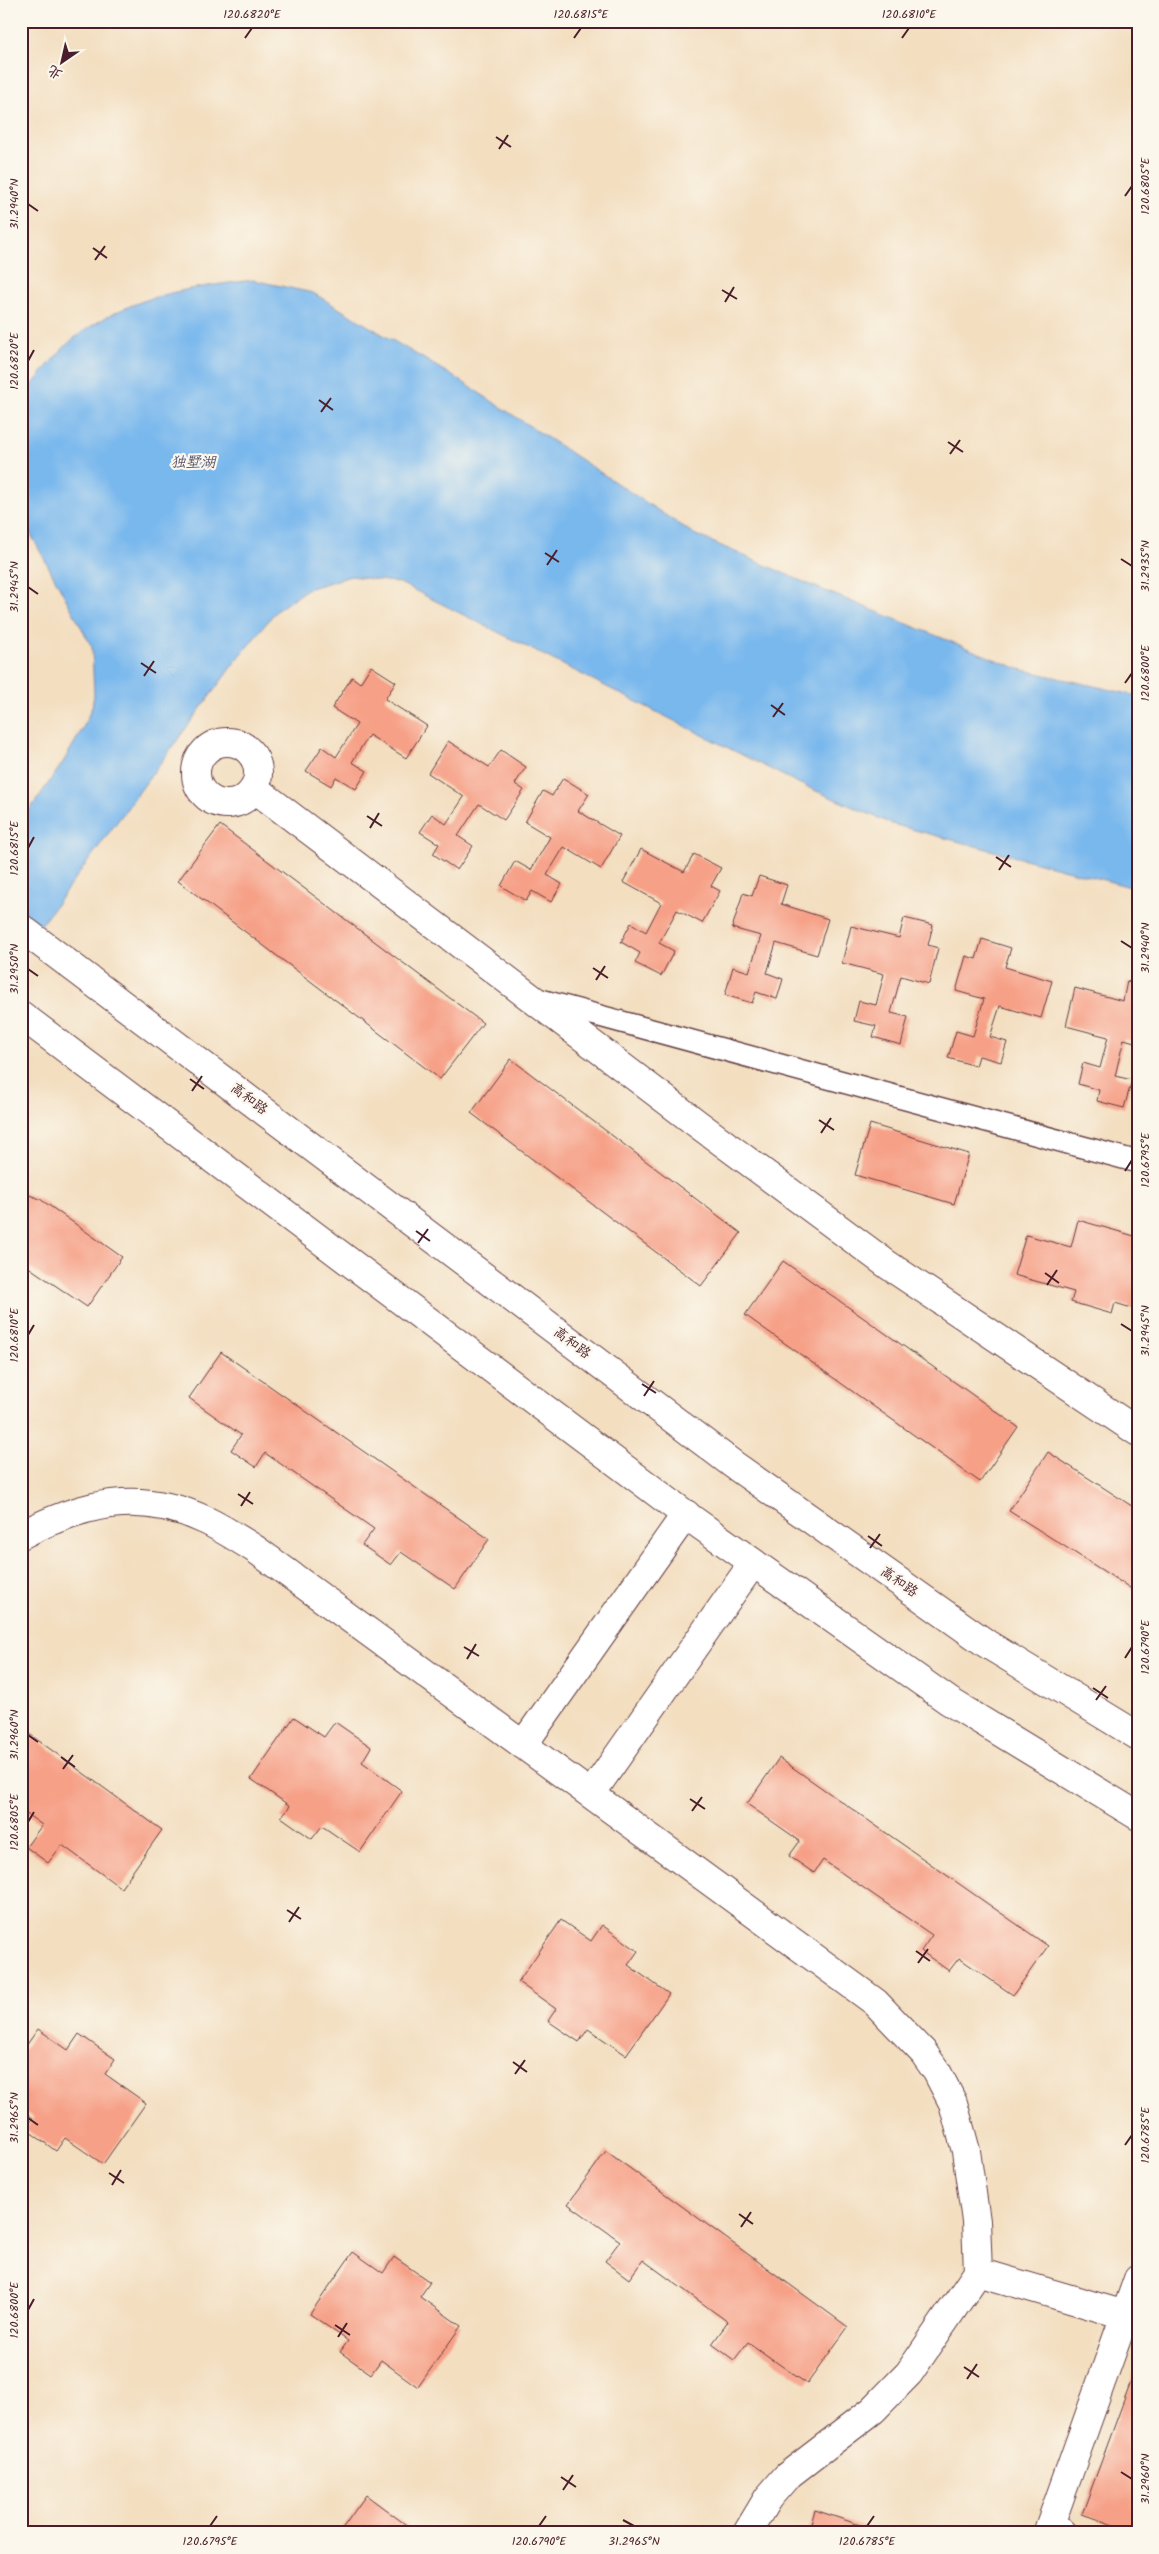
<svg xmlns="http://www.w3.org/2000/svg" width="1159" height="2554" font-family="Kalam,'LXGW WenKai TC',sans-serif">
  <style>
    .water { fill: #79b8ed; stroke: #626c8c }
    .building { fill: #f6a087 }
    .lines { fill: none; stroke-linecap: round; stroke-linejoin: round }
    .service-casing { stroke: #633c41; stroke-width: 24 }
    .minor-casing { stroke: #633c41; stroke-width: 30 }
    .secondary-casing { stroke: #633c41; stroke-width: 30 }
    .service { stroke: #fff; stroke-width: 21 }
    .minor { stroke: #fff; stroke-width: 28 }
    .secondary { stroke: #fff; stroke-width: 28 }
    .ticks { fill: none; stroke: #4a1f2b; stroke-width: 2 }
    .labels { text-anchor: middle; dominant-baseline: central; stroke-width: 4.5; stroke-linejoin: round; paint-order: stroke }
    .street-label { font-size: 14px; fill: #4a1f2b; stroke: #fbf7ec }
    .water-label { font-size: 15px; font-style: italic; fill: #5a556f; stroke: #fbf7ec }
    .neatline { fill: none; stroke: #4a1f2b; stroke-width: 2 }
    .ticks-label { font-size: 12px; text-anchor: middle; fill: #4a1f2b }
  </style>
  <rect width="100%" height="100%" fill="#fbf7ec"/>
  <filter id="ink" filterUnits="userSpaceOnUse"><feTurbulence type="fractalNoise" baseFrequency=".02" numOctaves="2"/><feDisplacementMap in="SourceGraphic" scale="10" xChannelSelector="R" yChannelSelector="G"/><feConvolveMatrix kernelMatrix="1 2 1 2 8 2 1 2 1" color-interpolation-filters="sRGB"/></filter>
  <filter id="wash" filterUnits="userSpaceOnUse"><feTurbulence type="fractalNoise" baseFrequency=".0096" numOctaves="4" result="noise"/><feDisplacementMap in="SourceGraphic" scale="20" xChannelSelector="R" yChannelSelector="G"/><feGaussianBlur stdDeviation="1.12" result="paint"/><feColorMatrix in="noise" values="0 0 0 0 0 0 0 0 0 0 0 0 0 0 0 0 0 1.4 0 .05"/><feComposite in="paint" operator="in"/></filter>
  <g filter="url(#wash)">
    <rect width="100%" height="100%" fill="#f3dec0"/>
    <path class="water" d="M253,280L313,293L461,381L694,534L813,586L1019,669L1138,696V889L892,824L798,783L400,583L351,576L307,589L276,611L232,666L21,952V822L62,764L83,728L92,707L94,695L92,647L21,516V399C36,381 59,349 77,336C132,295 187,288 253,280Z"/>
    <g id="blocks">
      <path class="building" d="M371,666L396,682L385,699L427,726L406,758L369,735L352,762L367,771L356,789L336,777L331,786L306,771L322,747L336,757L357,724L332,708L352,677L360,683Z
        M448,741L489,767L501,750L526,767L515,784L524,790L504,820L479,804L458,836L473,846L457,870L433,854L439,844L420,832L432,814L446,824L464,797L428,773Z
        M563,778L589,794L578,811L620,836L601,869L564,847L547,875L562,884L551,902L532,891L526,901L501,886L515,861L531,870L550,837L525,822L543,791L552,796Z
        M220,825L483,1023L440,1079L178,881Z
        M641,849L684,872L694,854L721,868L711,886L720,891L702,923L677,910L659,943L674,951L661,976L635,963L640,953L621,942L631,923L646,932L661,903L623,882Z
        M759,876L787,885L781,904L828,919L817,955L776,943L767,973L783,979L777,999L756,992L752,1003L725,995L733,967L749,972L761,936L732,928L743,893L752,896Z
        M904,918L933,925L928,945L938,948L929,984L901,976L891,1013L908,1017L901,1045L873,1037L876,1026L854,1021L859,1001L876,1005L884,974L842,963L851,926L899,938Z
        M982,939L1011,948L1005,967L1052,981L1041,1018L1000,1006L990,1037L1007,1042L1001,1062L979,1056L976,1066L948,1058L956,1031L973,1036L984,999L956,991L966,956L976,959Z
        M1127,981L1138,984V1043L1124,1039L1115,1076L1132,1080L1124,1108L1097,1101L1099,1090L1078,1084L1083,1063L1100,1068L1108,1037L1066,1026L1075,988L1123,1001Z
        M511,1059L741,1233L701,1286L471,1113Z
        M870,1124L969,1154L954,1204L855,1175Z
        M21,1192L40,1199L122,1257L87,1307L21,1262Z
        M1078,1220L1138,1237V1310L1115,1303L1112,1314L1071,1302L1074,1292L1014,1275L1026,1235L1071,1247Z
        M783,1261L1018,1427L980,1482L745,1315Z
        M221,1352L489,1539L455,1589L401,1552L391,1565L362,1545L374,1529L265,1453L256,1467L231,1450L241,1435L189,1398Z
        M1048,1452L1138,1510V1593L1009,1511Z
        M294,1717L324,1737L335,1722L371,1747L362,1762L402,1791L360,1852L322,1826L312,1839L281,1817L290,1806L251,1779Z
        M21,1728L162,1830L121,1888L62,1845L48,1863L26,1847L42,1825L21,1810Z
        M779,1758L1048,1946L1013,1995L959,1958L949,1971L921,1951L932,1935L823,1860L814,1873L789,1856L800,1841L747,1804Z
        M561,1920L591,1941L602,1925L638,1951L628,1965L669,1994L626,2055L588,2029L579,2042L548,2021L556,2009L518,1982Z
        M38,2029L68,2050L79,2034L115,2059L105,2074L146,2103L103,2164L65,2138L56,2151L26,2129L33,2118L21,2109V2053Z
        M606,2151L848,2327L807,2384L748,2342L734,2360L712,2344L728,2322L643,2260L629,2279L605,2261L620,2241L568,2204Z
        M353,2252L383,2273L394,2257L430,2282L420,2297L461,2326L418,2387L381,2360L371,2374L340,2352L348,2341L310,2314Z
        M1138,2362V2533H1136L1082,2514Z
        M366,2495L417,2533H339Z
        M815,2510L881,2532V2533H808Z"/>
    </g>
  </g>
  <g filter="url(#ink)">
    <use href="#blocks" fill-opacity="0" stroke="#633c41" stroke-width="1"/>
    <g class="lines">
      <g class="service-casing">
        <path id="service" d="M537,999L1138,1162"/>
      </g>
      <g class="minor-casing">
        <path id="minor" d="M196 773a31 31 0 1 1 62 0a31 31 0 1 1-62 0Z
          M255,789L699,1125L888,1265L1138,1432
          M21,1535C83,1503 140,1489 205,1520C222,1528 239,1539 255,1549L875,2002L923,2052L937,2072L953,2103L966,2151L976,2221L978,2272L909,2373L873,2410L787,2476L768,2498L747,2533
          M523,1745L686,1514
          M591,1794L753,1563
          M978,2272L1125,2315
          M1063,2533L1049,2528L1138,2279"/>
      </g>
      <g class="secondary-casing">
        <path id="secondary" d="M21,928L734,1465L987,1644L1138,1736
          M21,1015L693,1520L949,1701L1138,1816"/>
      </g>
      <use href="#service" class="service"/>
      <use href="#minor" class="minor"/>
      <use href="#secondary" class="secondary"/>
    </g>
  </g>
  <path class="ticks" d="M245,38L252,28M574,38L581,28M902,38L909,28M496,137L511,147M499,149L508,135M1125,196L1132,186M28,204L38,211M93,248L107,258M95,260L105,246M722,290L737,299M725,302L734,287M28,361L34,350M319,400L333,410M321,412L331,398M948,442L963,452M950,454L960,440M545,553L559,562M1121,559L1132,566M547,565L557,550M28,587L38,594M141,663L156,673M144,676L154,661M1125,683L1132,673M771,705L785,715M773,717L783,703M367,816L382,826M370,828L379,813M28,848L34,837M996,857L1011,867M999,870L1009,855M1121,941L1132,948M593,968L608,978M28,969L38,976M596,980L605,966M190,1079L204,1089M192,1091L202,1076M819,1120L834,1130M821,1133L831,1118M1125,1171L1132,1160M416,1231L430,1241M418,1243L428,1229M1045,1273L1059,1283M1047,1285L1057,1270M1121,1324L1132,1331M28,1335L34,1325M642,1384L656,1393M644,1396L654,1381M238,1494L253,1504M241,1506L250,1492M868,1536L882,1546M870,1548L880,1534M464,1647L479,1656M1125,1658L1132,1647M467,1659L476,1644M1093,1688L1108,1698M1096,1700L1106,1686M28,1735L38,1742M61,1757L75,1767M63,1769L73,1755M690,1799L705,1809M692,1811L702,1797M28,1822L34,1812M287,1910L301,1919M289,1922L299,1907M916,1951L930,1961M918,1963L928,1949M513,2062L527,2072M515,2074L525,2060M28,2118L38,2125M1125,2145L1132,2135M109,2173L124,2183M112,2185L121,2170M739,2214L753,2224M741,2227L751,2212M28,2310L34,2299M335,2325L350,2335M338,2337L347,2323M964,2367L979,2377M967,2379L977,2364M1121,2472L1132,2479M561,2477L576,2487M563,2490L573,2475M623,2520L634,2526M210,2526L217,2516M539,2526L546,2516M867,2526L874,2516"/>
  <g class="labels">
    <g class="street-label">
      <text transform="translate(249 1099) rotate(37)">高和路</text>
      <text transform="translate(572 1343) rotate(37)">高和路</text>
      <text transform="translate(899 1582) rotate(35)">高和路</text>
    </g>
    <g class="water-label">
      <text x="193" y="463">独墅湖</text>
    </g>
  </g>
  <rect width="1159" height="2554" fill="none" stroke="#fbf7ec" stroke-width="55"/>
  <g transform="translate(62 62) rotate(214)" stroke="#fbf7ec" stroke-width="4" paint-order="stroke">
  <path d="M0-4L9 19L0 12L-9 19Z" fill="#4a1f2b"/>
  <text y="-8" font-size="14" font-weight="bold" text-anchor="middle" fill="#4a1f2b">北</text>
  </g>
  <rect x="28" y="28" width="1104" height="2498" class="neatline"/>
  <g class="ticks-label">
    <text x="252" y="18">120.6820°E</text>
    <text x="581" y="18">120.6815°E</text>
    <text x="909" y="18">120.6810°E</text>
    <text transform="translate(1145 186) rotate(-90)" y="4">120.6805°E</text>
    <text transform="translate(14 204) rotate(-90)" y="4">31.2940°N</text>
    <text transform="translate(14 361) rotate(-90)" y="4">120.6820°E</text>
    <text transform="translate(1145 566) rotate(-90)" y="4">31.2935°N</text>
    <text transform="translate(14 587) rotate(-90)" y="4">31.2945°N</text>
    <text transform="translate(1145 673) rotate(-90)" y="4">120.6800°E</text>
    <text transform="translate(14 848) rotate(-90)" y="4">120.6815°E</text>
    <text transform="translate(1145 948) rotate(-90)" y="4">31.2940°N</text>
    <text transform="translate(14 969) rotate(-90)" y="4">31.2950°N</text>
    <text transform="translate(1145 1160) rotate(-90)" y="4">120.6795°E</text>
    <text transform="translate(1145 1331) rotate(-90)" y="4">31.2945°N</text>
    <text transform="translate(14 1335) rotate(-90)" y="4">120.6810°E</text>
    <text transform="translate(1145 1647) rotate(-90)" y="4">120.6790°E</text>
    <text transform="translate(14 1735) rotate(-90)" y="4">31.2960°N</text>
    <text transform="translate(14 1822) rotate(-90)" y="4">120.6805°E</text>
    <text transform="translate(14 2118) rotate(-90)" y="4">31.2965°N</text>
    <text transform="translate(1145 2135) rotate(-90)" y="4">120.6785°E</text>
    <text transform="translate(14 2310) rotate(-90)" y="4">120.6800°E</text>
    <text transform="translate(1145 2479) rotate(-90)" y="4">31.2960°N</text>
    <text x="210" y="2545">120.6795°E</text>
    <text x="539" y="2545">120.6790°E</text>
    <text x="634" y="2545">31.2965°N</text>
    <text x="867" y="2545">120.6785°E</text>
  </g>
</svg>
